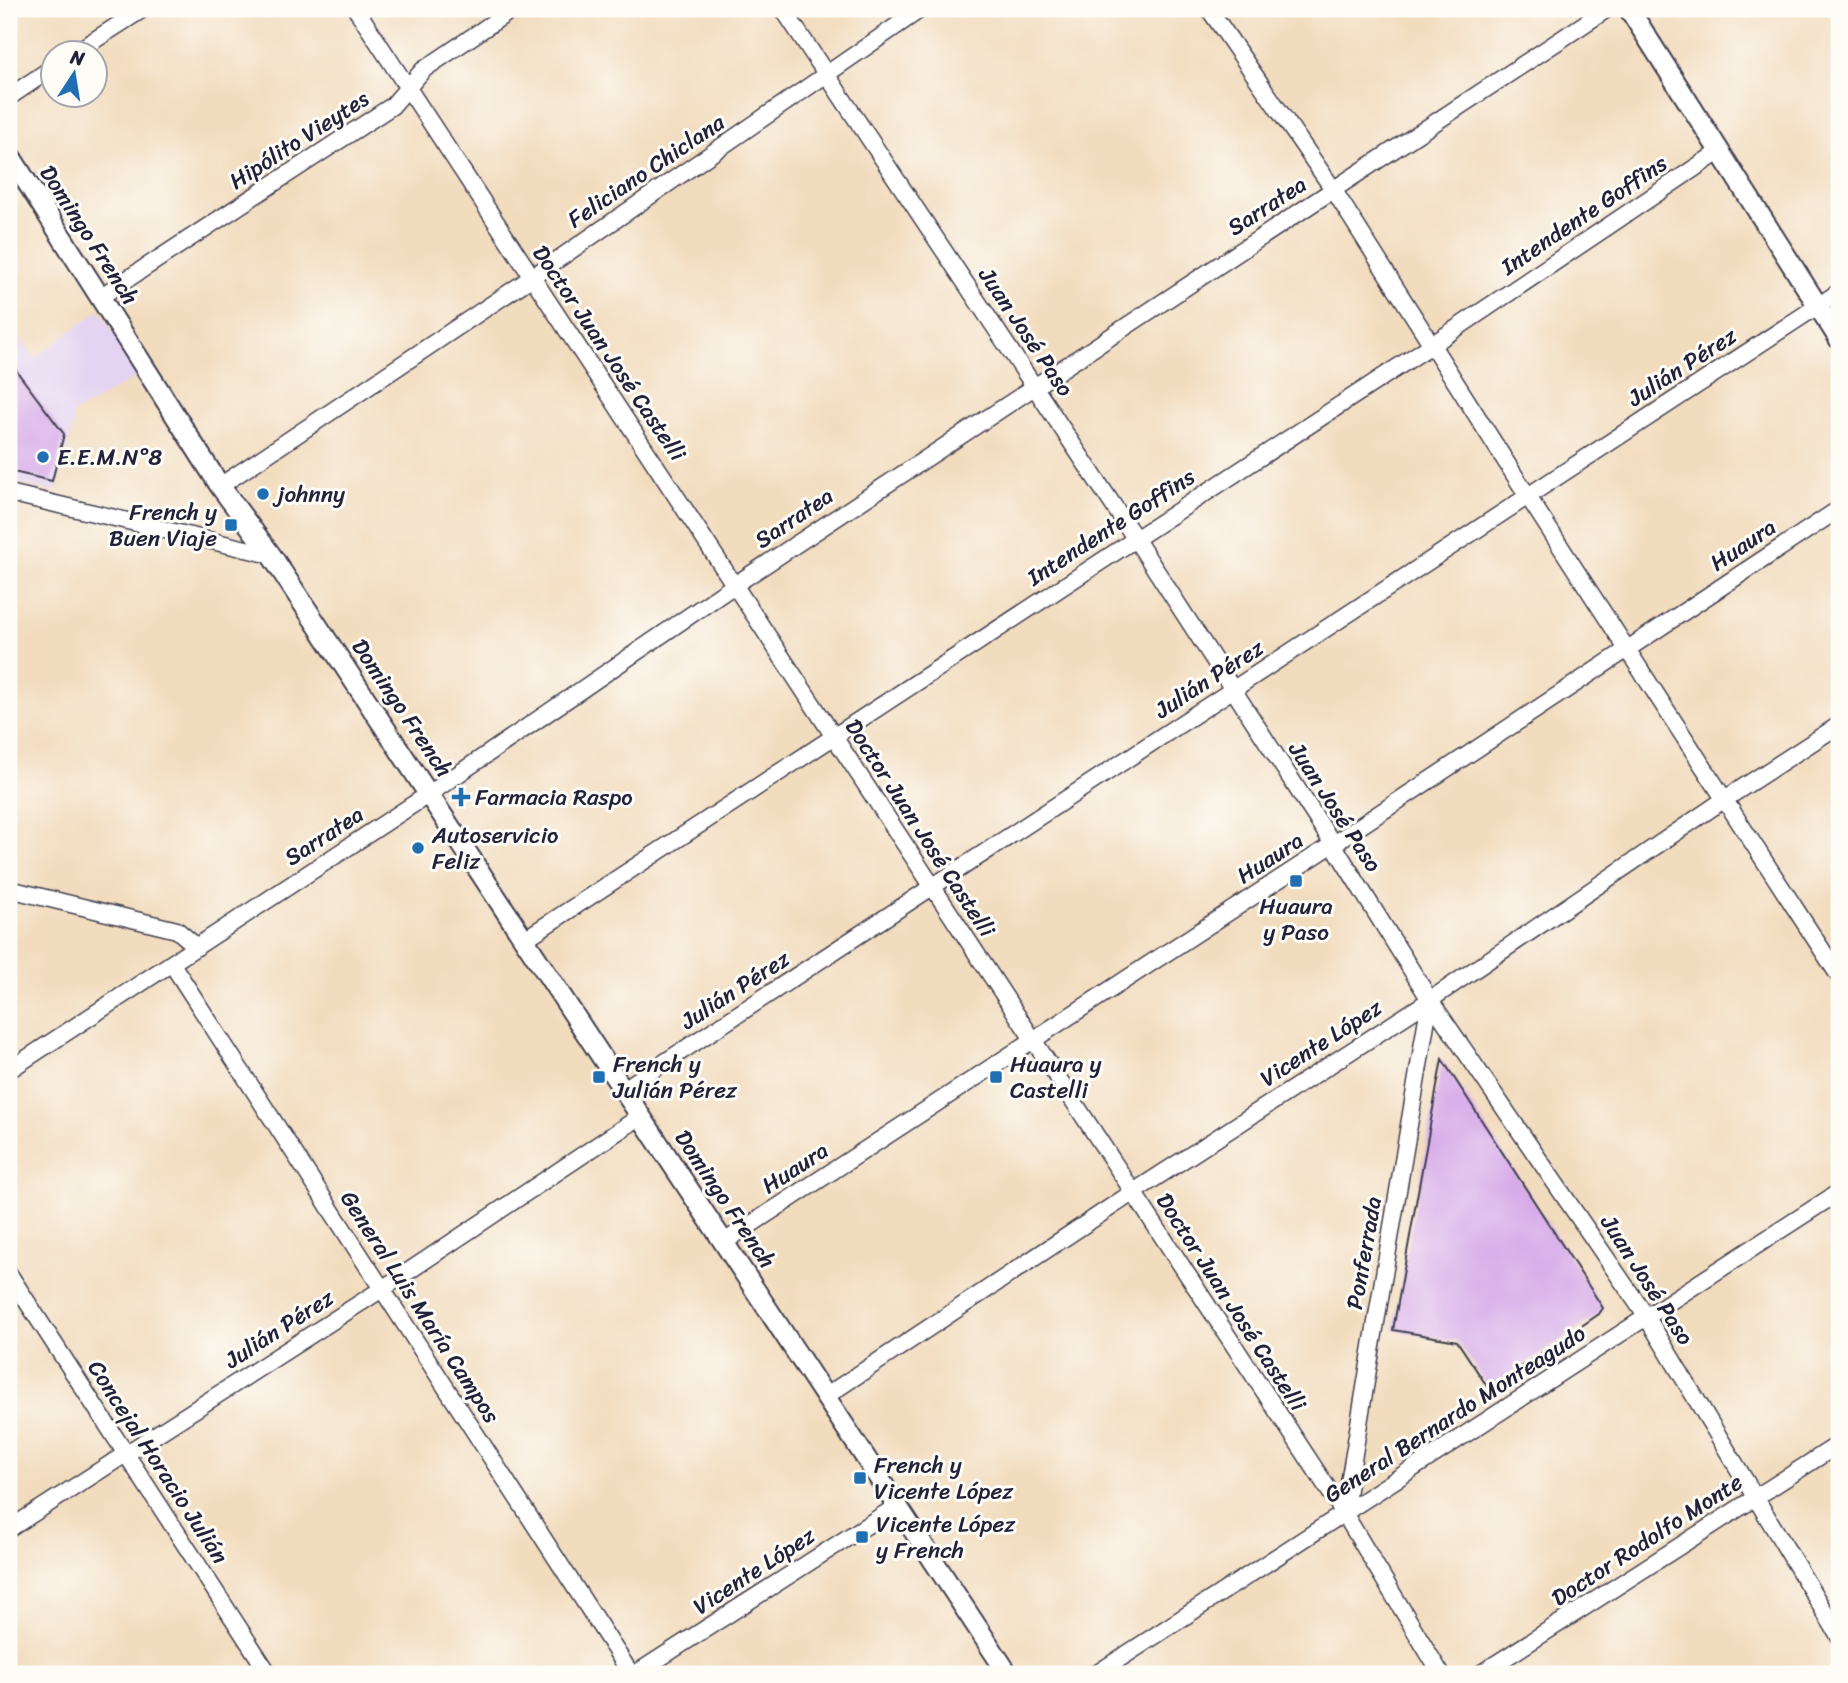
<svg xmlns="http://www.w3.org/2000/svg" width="1848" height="1683" font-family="Sriracha,sans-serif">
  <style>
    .built { fill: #e4d3f2 }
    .building { fill: #d7ace9 }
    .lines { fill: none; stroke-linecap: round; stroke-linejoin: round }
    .minor-casing { stroke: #413e4f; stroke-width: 19 }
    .tertiary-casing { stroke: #413e4f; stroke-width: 23 }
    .minor { stroke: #fff; stroke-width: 16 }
    .tertiary { stroke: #fff; stroke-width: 19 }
    .poi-dot { fill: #1f6fb2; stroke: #fdfcf7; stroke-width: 2.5 }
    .labels { text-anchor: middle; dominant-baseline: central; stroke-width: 6; stroke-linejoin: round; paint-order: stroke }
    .street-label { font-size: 23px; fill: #22223b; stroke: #fdfcf7 }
    .poi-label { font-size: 23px; fill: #22223b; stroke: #fdfcf7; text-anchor: start }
  </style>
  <rect width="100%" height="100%" fill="#fdfcf7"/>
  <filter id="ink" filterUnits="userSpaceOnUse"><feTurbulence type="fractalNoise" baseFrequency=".0143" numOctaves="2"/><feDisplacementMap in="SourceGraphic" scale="14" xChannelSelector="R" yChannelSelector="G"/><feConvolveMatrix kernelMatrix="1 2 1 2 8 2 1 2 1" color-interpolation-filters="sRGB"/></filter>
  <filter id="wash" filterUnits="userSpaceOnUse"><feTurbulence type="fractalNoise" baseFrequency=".00686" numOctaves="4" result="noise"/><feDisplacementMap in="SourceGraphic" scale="28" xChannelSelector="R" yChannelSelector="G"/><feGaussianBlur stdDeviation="1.57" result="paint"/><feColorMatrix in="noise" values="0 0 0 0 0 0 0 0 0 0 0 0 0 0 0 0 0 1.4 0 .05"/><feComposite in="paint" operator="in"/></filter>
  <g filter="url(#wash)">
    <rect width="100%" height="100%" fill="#f2dcbe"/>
    <path class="built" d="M100,310L140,375L71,415L74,421L56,492L9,481V322L35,358Z"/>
    <g id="blocks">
      <path class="building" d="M9,361L64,434L52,481L9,471Z
        M1442,1059L1603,1308L1599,1314L1489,1389L1457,1341L1393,1330Z"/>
    </g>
  </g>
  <g filter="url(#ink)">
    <use href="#blocks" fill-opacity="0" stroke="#413e4f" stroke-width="2"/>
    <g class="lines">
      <g class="minor-casing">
        <path id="minor" d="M356,9L1344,1513L1441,1674
          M783,9L1135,538L1333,844L1430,1000L1646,1316L1839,1636
          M1209,9L1333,189L1527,495L1839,976
          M76,52L143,9
          M9,97L52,68
          M100,297L392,106L423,70L513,9
          M220,486L531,278L921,9
          M9,493L271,555
          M9,889L177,930L197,947
          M525,939L1433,344L1720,151
          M172,964L631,1674
          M9,1070L429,794L736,584L1607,9
          M624,1089L1839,292
          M724,1242L1333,844L1839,509
          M9,1274L269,1674
          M826,1396L1132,1193L1430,1000L1725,799L1839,725
          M1344,1513L1430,1000
          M9,1529L382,1289L641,1116
          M635,1674L897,1506
          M1096,1674L1839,1192
          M1480,1674L1839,1444"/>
      </g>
      <g class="tertiary-casing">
        <path id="tertiary" d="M1629,9L1839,339
          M9,154L220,486L271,555L1008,1674"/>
      </g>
      <use href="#minor" class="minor"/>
      <use href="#tertiary" class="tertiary"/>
    </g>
  </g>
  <g class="poi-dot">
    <circle cx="43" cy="457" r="7"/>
    <circle cx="263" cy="494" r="7"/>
    <rect x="224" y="518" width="14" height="14" rx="3.5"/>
    <path d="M457.5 786.5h7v7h7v7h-7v7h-7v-7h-7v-7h7z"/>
    <circle cx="418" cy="848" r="7"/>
    <rect x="1289" y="874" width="14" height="14" rx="3.5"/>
    <rect x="592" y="1070" width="14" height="14" rx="3.5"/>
    <rect x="989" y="1070" width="14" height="14" rx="3.5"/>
    <rect x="853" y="1471" width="14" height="14" rx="3.5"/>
    <rect x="855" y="1530" width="14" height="14" rx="3.5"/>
  </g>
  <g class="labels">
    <g class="street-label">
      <text transform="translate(299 140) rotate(-33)">Hipólito Vieytes</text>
      <text transform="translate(646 171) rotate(-34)">Feliciano Chiclana</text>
      <text transform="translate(1267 206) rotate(-33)">Sarratea</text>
      <text transform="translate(1584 215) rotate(-34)">Intendente Goffins</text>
      <text transform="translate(89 235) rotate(57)">Domingo French</text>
      <text transform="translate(1026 332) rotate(56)">Juan José Paso</text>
      <text transform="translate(609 353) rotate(56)">Doctor Juan José Castelli</text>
      <text transform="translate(1682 367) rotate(-33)">Julián Pérez</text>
      <text transform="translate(794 518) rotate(-34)">Sarratea</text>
      <text transform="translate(1111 527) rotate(-33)">Intendente Goffins</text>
      <text transform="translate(1743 545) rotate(-34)">Huaura</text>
      <text transform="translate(1209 679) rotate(-33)">Julián Pérez</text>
      <text transform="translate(402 708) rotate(56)">Domingo French</text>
      <text transform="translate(1335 807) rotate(57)">Juan José Paso</text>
      <text transform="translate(920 828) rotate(57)">Doctor Juan José Castelli</text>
      <text transform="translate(324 836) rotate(-33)">Sarratea</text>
      <text transform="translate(1270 858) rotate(-33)">Huaura</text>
      <text transform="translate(735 990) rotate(-33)">Julián Pérez</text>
      <text transform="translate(1321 1043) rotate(-33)">Vicente López</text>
      <text transform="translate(795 1168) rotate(-33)">Huaura</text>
      <text transform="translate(725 1199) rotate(56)">Domingo French</text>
      <text transform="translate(1364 1253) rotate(-80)">Ponferrada</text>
      <text transform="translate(1647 1280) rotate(57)">Juan José Paso</text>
      <text transform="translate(1231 1302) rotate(57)">Doctor Juan José Castelli</text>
      <text transform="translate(420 1307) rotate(57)">General Luis María Campos</text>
      <text transform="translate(279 1329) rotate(-33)">Julián Pérez</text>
      <text transform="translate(1455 1414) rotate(-33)">General Bernardo Monteagudo</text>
      <text transform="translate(158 1462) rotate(57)">Concejal Horacio Julián</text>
      <text transform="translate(1647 1540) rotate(-33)">Doctor Rodolfo Monte</text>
      <text transform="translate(754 1571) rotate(-33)">Vicente López</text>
    </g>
    <g class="poi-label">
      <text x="57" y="457">E.E.M.N°8</text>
      <text x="277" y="494">johnny</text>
      <text x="217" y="512" text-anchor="end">French y<tspan x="217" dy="26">Buen Viaje</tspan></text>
      <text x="475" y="797">Farmacia Raspo</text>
      <text x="432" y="835">Autoservicio<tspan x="432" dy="26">Feliz</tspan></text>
      <text x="1296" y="906" text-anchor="middle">Huaura<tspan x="1296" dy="26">y Paso</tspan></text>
      <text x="613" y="1064">French y<tspan x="613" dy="26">Julián Pérez</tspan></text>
      <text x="1010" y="1064">Huaura y<tspan x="1010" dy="26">Castelli</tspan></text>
      <text x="874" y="1465">French y<tspan x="874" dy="26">Vicente López</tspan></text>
      <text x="876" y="1524">Vicente López<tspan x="876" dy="26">y French</tspan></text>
    </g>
  </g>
  <rect width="1848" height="1683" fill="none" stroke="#fdfcf7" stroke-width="35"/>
  <g transform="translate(74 74) rotate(12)"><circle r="33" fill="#fdfcf7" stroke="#a5a5ac" stroke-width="2"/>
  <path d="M0-5L12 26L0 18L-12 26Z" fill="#1f6fb2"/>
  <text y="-10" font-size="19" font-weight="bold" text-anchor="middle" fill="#22223b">N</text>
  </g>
</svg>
